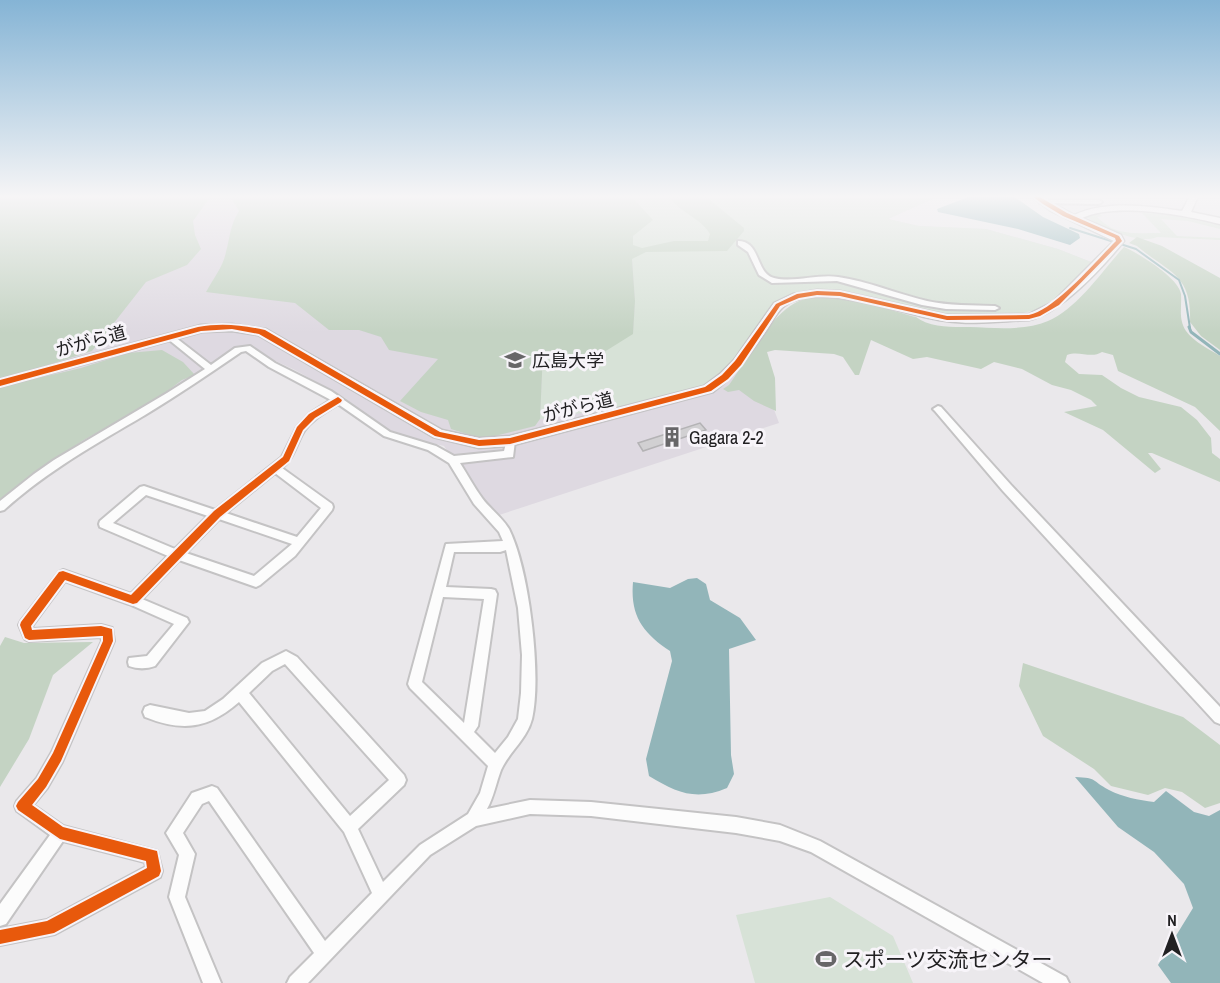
<svg xmlns="http://www.w3.org/2000/svg" width="1220" height="983" font-family="'Archivo Narrow','Noto Sans JP',sans-serif">
  <style>
    .built { fill: #ded9e1 }
    .green { fill: #d7e2d7 }
    .forest { fill: #c4d3c3 }
    .water { fill: #92b5b9 }
    .lines { fill: none; stroke-linecap: round; stroke-linejoin: round }
    .stream-far1 { stroke: #92b5b9; stroke-width: 2 }
    .stream { stroke: #92b5b9; stroke-width: 3 }
    .building { fill: #d1d0d2; stroke: #b4b3b5; stroke-width: 1.5 }
    .street-casing { stroke: #c4c3c4; stroke-width: 4 }
    .secondary-casing { stroke: #c4c3c4; stroke-width: 3 }
    .street { fill: #fcfcfc; fill-rule: evenodd }
    .secondary { fill: #fcfcfc; fill-rule: evenodd }
    .cycleway-casing { stroke: #f7f4f9; stroke-width: 4 }
    .cycleway { fill: #e8590c; fill-rule: evenodd }
    .labels { text-anchor: middle; dominant-baseline: central; stroke-width: 6; stroke-linejoin: round; paint-order: stroke }
    .street-label { font-size: 18px; fill: #212022; stroke: #f7f4f9 }
    .poi-label { font-size: 18px; fill: #212022; stroke: #f7f4f9; text-anchor: start }
    .near-poi-label { font-size: 21px; fill: #212022; stroke: #f7f4f9; text-anchor: start }
  </style>
  <rect width="100%" height="100%" fill="#eae8eb"/>
  <path class="built" d="M0,196H939L888,219L919,226L986,229L1058,249L1091,262L1057,297L1036,310L916,309L857,293L827,289L786,297L773,308L750,345L779,423L493,517L444,446L391,433L345,398L295,370L243,346L26,476L0,497Z"/>
  <path class="green" d="M631,196H939L888,219L919,226L986,229L1058,249L1091,262L1057,297L1036,310L1014,315L942,314L857,293L827,289L804,290L786,297L773,308L743,360L688,397L540,419L543,352L564,355L633,333L635,301L632,259L635,201Z
    M1142,213L1175,214L1220,224V229L1188,221L1161,219L1177,236L1220,238V240L1157,237C1140,245 1102,228 1087,217L1100,214L1102,216L1097,217C1116,236 1132,233 1161,233Z
    M830,897L893,936L913,983H755L736,915Z"/>
  <path class="forest" d="M0,196H211L193,221L195,235L201,249L187,265L146,282L92,351L0,380Z
    M230,196H631L653,220L633,236V245L642,248L674,241H708L710,234C701,218 679,212 668,196H705L744,228V231L727,251L646,252L632,259L635,301L633,334L601,354L564,355L543,352L540,419L535,426L479,440L470,435L451,429L448,420L421,412L400,401L438,359L389,350L381,337L359,330H329L295,303L206,292C213,279 223,267 226,252C230,237 230,225 239,211Z
    M1137,237L1162,246L1220,278V350L1201,336L1190,322C1192,274 1169,273 1137,246L1129,243Z
    M1124,247C1138,253 1179,278 1181,294C1182,308 1178,318 1186,331C1194,342 1209,349 1220,356V431L1195,407L1118,371L1113,355L1102,352C1091,359 1079,350 1067,355L1065,362L1079,374L1102,375L1121,388L1139,397L1181,407L1197,420L1211,438L1212,453L1220,459V482L1152,453H1148L1161,469L1155,473L1103,430L1064,412L1097,406L1091,400L1071,390L1052,385L1022,369L994,362L981,369L927,357L913,359L871,340L859,375H855L843,357L834,354L775,350L767,352L775,378L776,411L754,401L739,390L728,392L723,389L729,385C747,360 768,318 795,303C825,286 885,309 916,317C930,328 953,327 970,327C995,328 1025,331 1048,321C1077,309 1103,270 1124,247Z
    M162,350L183,362L195,375L182,380L157,399L82,441L0,499V387L81,368L128,353Z
    M5,637L24,643L93,642L53,675L29,739L0,787V646Z
    M1023,663L1183,717L1220,745V803L1205,808L1182,792L1165,788L1148,795L1111,786L1094,769L1043,736L1019,686Z"/>
  <path class="water" d="M971,196H1013L1043,217L1079,234L1080,238L1070,245L1018,229L938,212L937,209Z
    M697,578L706,584L710,600L740,618L756,640L729,649L731,755L734,774L727,788C696,801 677,793 649,776L646,759L672,661L670,651C643,633 630,616 633,582L670,588L688,579Z
    M1075,777C1099,778 1090,780 1109,790C1122,797 1139,800 1154,802L1166,791L1194,812L1209,816L1220,810V983H1171L1158,965L1193,908L1184,884L1154,852L1118,827Z"/>
  <g class="lines">
    <path class="stream-far1" d="M1070,228L1136,249L1179,280L1185,296L1190,328"/>
    <path class="stream" d="M1189,327L1191,332L1220,354"/>
  </g>
  <path class="building" d="M700,423L706,430L643,451L638,443Z"/>
  <g class="lines">
    <g class="street-casing">
      <path id="street" d="M1042,200H1099L1102,202L1099,204L1040,203V201Z
        M738,241C761,241 755,273 774,278C793,283 818,274 838,277C868,281 897,294 927,301C949,306 972,305 995,306L999,308L995,310L946,309L922,305L837,281L772,283L759,275L748,252L738,245Z
        M171,334L211,365L235,348L250,346L275,363L331,391L390,432L436,446L454,456L504,451L507,439H513L515,441L513,457L460,463C467,474 474,487 482,498C490,509 502,517 509,529C529,569 542,675 532,719C527,739 509,752 501,770C496,783 494,796 487,809L530,800L591,802L736,817L780,825L820,841L1066,977L1069,983H1043L811,852L780,841L736,833L591,816L530,814L476,826L430,855L308,983H287L290,977L314,953L209,801L202,804L183,833L195,854L185,897L221,983H203L169,897L179,855L166,833L192,793L212,786L217,788L325,941L372,893L344,832L239,702C208,729 183,732 145,717L143,712L145,707L150,705L189,713L205,711L223,699L262,663L286,651L297,657L404,775L406,780L404,785L358,829L383,882L420,845L468,814L480,793L488,766L410,688L408,684L446,544L503,541L499,532L474,504L449,463L428,450L384,436L338,404C326,412 312,419 304,431C296,444 294,458 282,468L332,504L333,507L332,510L295,556L260,585L256,587L179,560L142,599L187,618L189,622L155,666C147,669 137,669 129,666L128,662L129,658L147,656L174,624L129,604L65,581L32,626L33,629L101,625L112,628L114,641L62,762L47,788L33,805L63,826L157,851L162,871L160,877L55,934L0,945V929L47,920L146,867L145,862L63,841L6,924L0,926V904L50,835L17,811L15,806L17,801L37,778L52,752L102,641L101,637L29,641L25,639L19,625L21,621L59,572L63,570L131,594L168,556L100,527L99,524L100,521L140,487L144,486L215,510L282,457L297,427L309,414L331,400L269,367L246,351L241,352C209,374 178,395 145,415C96,444 47,471 4,510L0,511V501L34,474L54,460L167,393L205,369L168,339V335ZM275,473L321,508L297,537L226,513ZM146,495L208,516L175,549L113,523ZM219,519L292,544L254,576L186,553ZM506,550L518,608L522,655L521,693L518,719L508,737L495,753L474,732L478,726L497,594L495,590L491,589L446,587L454,552H500ZM443,597L484,599L464,723L422,682ZM285,664L389,780L350,816L249,693L272,671Z
        M938,406L941,407L1011,485L1220,707V724L1215,722L1003,491L935,411L933,409Z"/>
    </g>
    <g class="secondary-casing">
      <path id="secondary" d="M1031,196H1040L1074,215C1106,200 1148,206 1182,211L1190,196H1198L1191,212L1220,218V224C1184,215 1116,202 1082,218L1121,235L1124,241C1103,267 1061,313 1029,320C1002,321 973,325 946,321C906,317 815,278 782,308C776,313 771,324 766,331C750,354 736,375 713,392L510,446L479,448L433,437L258,335L232,331L202,332L0,387V379L201,325L232,324L266,329L442,430L479,438L510,436L704,386L720,374L734,360L774,303L793,294L817,290L840,291L947,315L1029,314L1053,302L1114,241L1051,211Z"/>
    </g>
    <use href="#street" class="street"/>
    <use href="#secondary" class="secondary"/>
    <g class="cycleway-casing">
      <path id="cycleway" d="M1032,196H1038L1067,213L1119,236L1122,241L1059,305L1040,316L1029,319L947,320L840,296L817,295L799,298L780,306L741,365L728,379L711,391L510,444L479,446L435,436L259,334L232,329L201,331L0,386V380L198,327C221,323 242,325 265,330L440,432L479,440L510,438L705,387L722,375L735,361L776,304L797,294L817,291L840,292L947,316L1029,315C1056,309 1095,262 1116,241L1115,238L1063,216L1043,204Z
        M338,397L342,400L341,402L315,418L303,430L289,461L220,517L137,603L133,604L65,580L31,626L32,630L101,626L112,629L113,641L61,761L46,787L32,805L63,827L157,851L161,871L159,876L54,933L0,944V930L47,921L147,868L146,861L60,839L18,810L16,806L18,802L38,779L53,753L103,641V636H101L29,640L25,638L20,625L21,622L59,572L63,571L131,595L214,511L283,457L297,427L309,414Z"/>
    </g>
    <use href="#cycleway" class="cycleway"/>
  </g>
  <linearGradient id="sky" x2="0" y2="1"><stop stop-color="#85b4d5"/><stop offset="0.59" stop-color="#f6f5f6"/><stop offset="1" stop-color="#f6f5f6" stop-opacity="0"/></linearGradient>
  <rect width="1220" height="333" fill="url(#sky)"/>
  <defs>
    <g id="university-bare" transform="scale(1.62)"><path d="M0-5L7-2L0 1L-7-2ZM-4 1L0 2.5L4 1V4Q0 6-4 4Z" fill="#676668" stroke="#f7f4f9" stroke-width="2.5" paint-order="stroke"/></g>
    <g id="building-bare" transform="scale(1.62)"><path d="M-4-6H4V6H1V3H-1V6H-4ZM-2.5-4.3h1.7v1.8h-1.7ZM.8-4.3h1.7v1.8H.8ZM-2.5-1h1.7V.8h-1.7ZM.8-1h1.7V.8H.8Z" fill="#676668" stroke="#f7f4f9" stroke-width="2.5" paint-order="stroke"/></g>
    <g id="stadium-bare" transform="scale(1.62)"><path d="M0-5a6.5 5 0 1 0 0 10a6.5 5 0 1 0 0-10ZM-3.5-1.8h7v3.6h-7Z" fill="#676668" stroke="#f7f4f9" stroke-width="2.5" paint-order="stroke"/></g>
  </defs>
  <g fill-rule="evenodd">
    <use href="#university-bare" x="515" y="360"/>
    <use href="#building-bare" x="672" y="437"/>
    <use href="#stadium-bare" x="826" y="959"/>
  </g>
  <g class="labels">
    <g class="street-label">
      <text transform="translate(91 341) rotate(-15)">ががら道</text>
      <text transform="translate(578 407) rotate(-14)">ががら道</text>
    </g>
    <g class="poi-label">
      <text x="532" y="360">広島大学</text>
      <text x="689" y="437">Gagara 2-2</text>
    </g>
    <g class="near-poi-label">
      <text x="843" y="959">スポーツ交流センター</text>
    </g>
  </g>
  <g transform="translate(1172 935)" stroke="#f7f4f9" stroke-width="4.5" paint-order="stroke">
  <path d="M0-4.5L10 22L0 15L-10 22Z" fill="#212022"/>
  <text y="-9" font-size="16" font-weight="bold" text-anchor="middle" fill="#212022">N</text>
  </g>
</svg>
